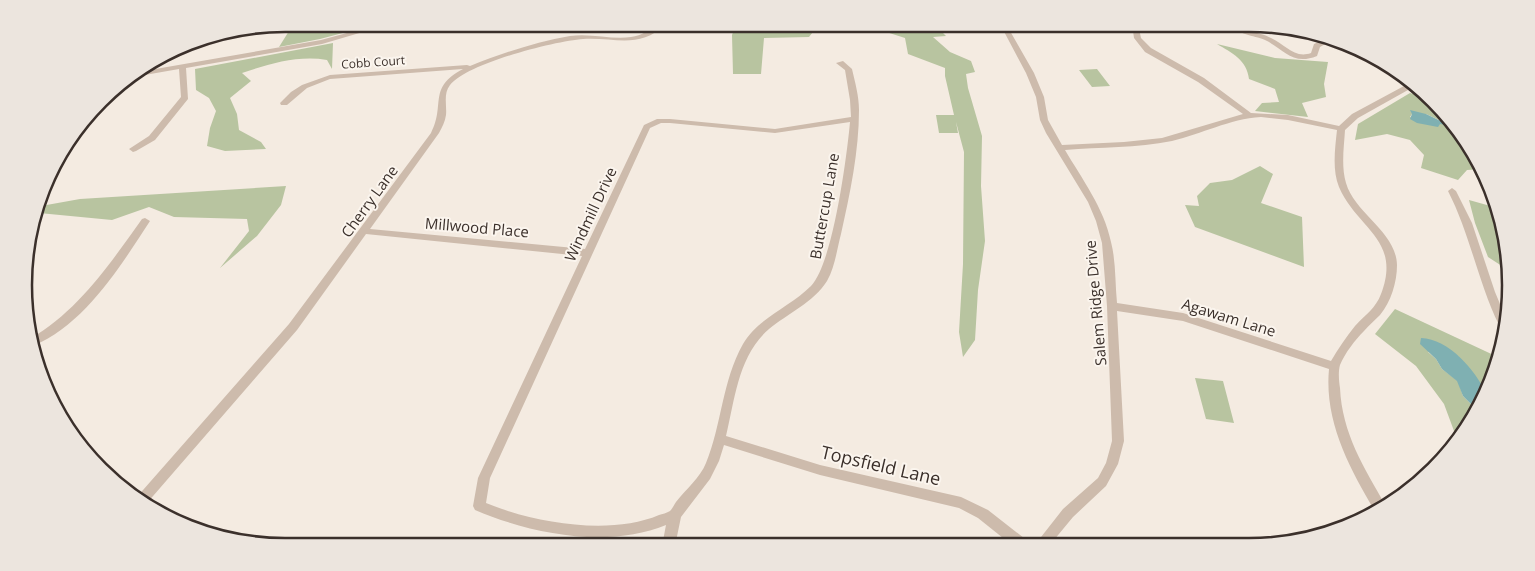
<svg xmlns="http://www.w3.org/2000/svg" width="1535" height="571" font-family="'Open Sans',sans-serif">
  <style>
    .green { fill: #b8c4a0 }
    .water { fill: #7fb0b2 }
    .lines { fill: none; stroke-linecap: round; stroke-linejoin: round }
    .street { fill: #cdbbac; fill-rule: evenodd }
    .labels { text-anchor: middle; dominant-baseline: central; stroke-width: 4; stroke-linejoin: round; paint-order: stroke }
    .far-street-label { font-size: 12px; fill: #3b302b; stroke: #fbf5ee }
    .street-label { font-size: 15px; fill: #3b302b; stroke: #fbf5ee }
    .near-street-label { font-size: 18px; fill: #3b302b; stroke: #fbf5ee }
    .rim { fill: none; stroke: #3b302b; stroke-width: 2.5 }
  </style>
  <rect width="100%" height="100%" fill="#f4ebe1"/>
  <path class="green" d="M286,24H377L320,39L279,47L289,31L257,28Z
    M736,24H843L816,28L809,37L764,38L761,74H733L732,35Z
    M861,24H944L942,32L946,36L933,37L950,52L971,61L975,72L966,74L968,88L982,136L981,186L985,241L978,290L975,340L963,357L959,332L963,264L964,152L956,122L958,133H939L936,115H954L945,76V68L908,54L905,38Z
    M333,43L332,69L327,60C298,55 269,64 242,73L251,81L230,98L237,114L239,130L261,142L266,149L225,151L207,146L210,128L216,111L209,98L196,90L195,69Z
    M1217,44L1275,58L1328,62L1324,84L1326,97L1302,103L1308,117L1255,111L1262,103L1279,102L1275,89L1249,79C1247,60 1232,53 1217,44Z
    M1097,69L1110,86L1092,87L1079,70Z
    M1410,93L1428,99L1450,125L1426,114H1412L1410,117L1451,126L1476,155L1481,169L1467,170L1458,180L1421,168L1424,155L1410,140L1387,134L1355,140L1358,124Z
    M1260,166L1273,174L1261,203L1302,217L1304,267L1195,227L1185,205L1199,206L1197,196L1210,183L1232,180Z
    M286,186L281,205L257,236L220,268L249,231L247,219L174,217L149,207L112,220L39,213L41,206L80,199Z
    M1469,200L1494,207L1509,252L1508,270L1488,257L1475,223Z
    M1395,309L1500,358L1486,393L1458,356L1428,352L1436,359L1442,369L1458,381L1463,396L1478,411L1457,439L1444,404L1416,366L1375,334Z
    M1195,378L1223,381L1234,423L1206,419Z"/>
  <path class="water" d="M1410,110L1426,114L1451,126L1440,124L1438,127L1417,123L1410,119L1412,114Z
    M1421,338C1449,339 1475,370 1486,393L1478,411L1463,396L1457,381L1442,369L1436,359L1420,344Z"/>
  <g class="lines">
    <path class="street" d="M380,24H390L322,44L186,68L188,99L155,140L136,151L133,152L129,149L149,136L181,97L179,69L139,76L136,75L144,71L321,40Z
      M659,24H666C639,50 615,37 583,39C555,41 468,63 450,85C443,94 447,105 446,115C445,122 442,127 439,133L370,229L585,249L644,125L657,119H670L775,129L851,117L850,100L845,70L836,63L843,61L852,69C855,82 859,96 859,110C859,151 850,194 841,234C837,249 835,267 827,281C814,302 787,314 769,329C738,356 735,399 726,436L820,465L961,497L988,510L1029,542L1030,546H1013L978,518L959,508L820,475L724,445L719,461L710,479L681,517L675,546H662L666,525C608,549 531,534 475,510L473,506L478,478L582,256L366,234L297,330L147,503L136,498L289,324L431,133C446,104 427,88 463,69L330,79L307,88L287,105H281L280,103L291,92L302,85L330,75L467,65L470,66C502,53 536,42 570,36C592,33 612,40 631,37C642,36 650,29 659,24ZM850,122C847,156 833,263 811,286C790,307 758,318 743,344C722,381 722,424 706,463C700,478 686,489 676,502C674,505 672,509 670,511C667,513 662,514 659,515C610,536 534,523 486,503L490,478L650,128L661,123H670L775,133Z
      M1000,24H1006L1034,73L1044,97L1048,120L1062,145L1124,142L1162,138L1243,114L1198,82L1145,52L1134,38L1132,24H1138L1141,38L1151,48L1204,78L1251,113L1288,115L1339,126L1352,114L1404,86L1395,73L1396,72C1407,77 1404,79 1411,86C1417,91 1421,92 1427,99H1423L1408,90L1358,118L1345,130C1344,147 1341,166 1346,183C1355,214 1396,231 1397,265C1397,282 1391,302 1380,315C1375,320 1369,325 1364,331C1355,340 1345,353 1340,365C1338,372 1339,381 1340,388C1342,433 1364,468 1386,506L1376,513C1350,469 1324,422 1329,369L1183,321L1117,311L1124,441L1118,464L1106,486L1073,517L1049,546H1034L1063,509L1098,478L1106,463L1112,441L1107,306L1102,243L1096,221L1088,202L1046,133L1040,120L1036,97L1026,73ZM1261,117L1288,120L1337,130C1335,149 1332,170 1339,187C1357,229 1402,239 1381,294C1376,308 1365,315 1355,326C1346,337 1338,349 1331,361L1183,313L1117,303C1115,283 1116,261 1111,242C1104,208 1082,179 1065,150C1100,147 1137,148 1172,141C1202,134 1229,119 1261,117Z
      M1230,24C1237,24 1241,28 1248,31C1256,33 1264,34 1271,38C1285,44 1294,59 1311,53L1314,44L1327,38L1332,40L1320,47L1317,56C1292,66 1284,49 1265,40C1253,35 1238,35 1230,24Z
      M1452,188L1456,191L1472,223L1495,292L1505,316L1504,329L1500,328L1499,325C1478,282 1470,234 1448,191Z
      M145,218L150,221C120,267 85,324 33,346L30,339C79,310 109,265 142,219Z"/>
  </g>
  <g class="labels">
    <g class="far-street-label">
      <text transform="translate(373 62) rotate(-4)">Cobb Court</text>
    </g>
    <g class="street-label">
      <text transform="translate(369 201) rotate(-54)">Cherry Lane</text>
      <text transform="translate(824 206) rotate(-80)">Buttercup Lane</text>
      <text transform="translate(590 214) rotate(-65)">Windmill Drive</text>
      <text transform="translate(477 227) rotate(5)">Millwood Place</text>
      <text transform="translate(1095 303) rotate(-95)">Salem Ridge Drive</text>
      <text transform="translate(1229 317) rotate(17)">Agawam Lane</text>
    </g>
    <g class="near-street-label">
      <text transform="translate(881 465) rotate(13)">Topsfield Lane</text>
    </g>
  </g>
  <path d="M0 0H1535V571H0ZM285 32H1249A253 253 0 0 1 1502 285V285A253 253 0 0 1 1249 538H285A253 253 0 0 1 32 285V285A253 253 0 0 1 285 32Z" fill="#ece5de" fill-rule="evenodd"/>
  <path class="rim" d="M285 32H1249A253 253 0 0 1 1502 285V285A253 253 0 0 1 1249 538H285A253 253 0 0 1 32 285V285A253 253 0 0 1 285 32Z"/>
</svg>
